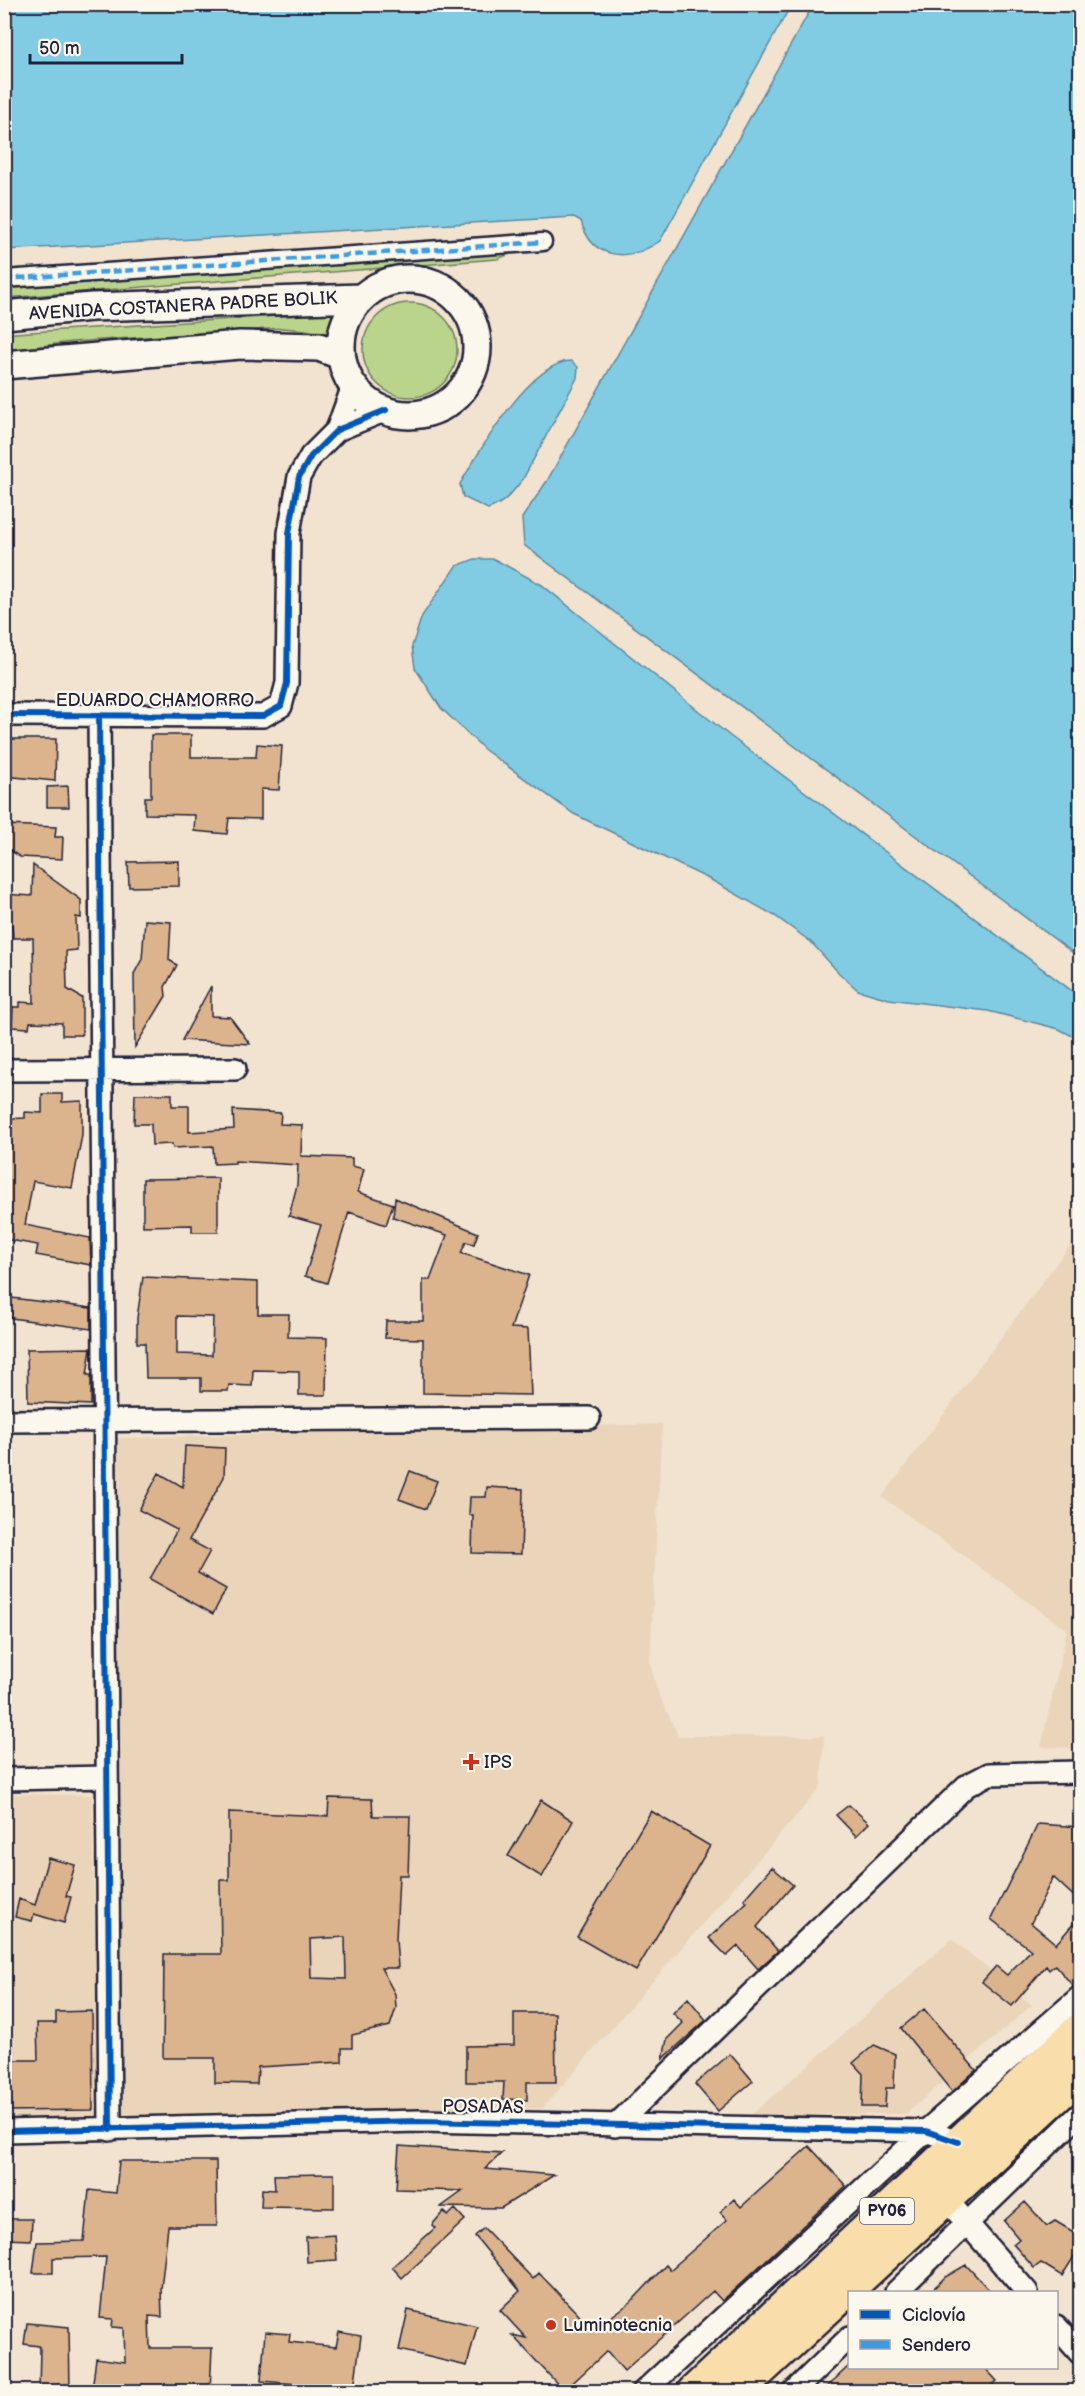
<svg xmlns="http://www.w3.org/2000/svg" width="1085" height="2396" font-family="'Balsamiq Sans',sans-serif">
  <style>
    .built { fill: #ead5bb }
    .green { fill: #bad48b; stroke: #6e7b63; stroke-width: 1.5 }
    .water { fill: #82cce3; stroke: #5c88a0; stroke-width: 1.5 }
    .building { fill: #dbb38c; stroke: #22223b; stroke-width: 1.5; fill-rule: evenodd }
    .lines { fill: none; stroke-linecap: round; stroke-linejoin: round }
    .pedestrian-casing { stroke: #22223b; stroke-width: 21 }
    .minor-casing { stroke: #22223b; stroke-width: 26 }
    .tertiary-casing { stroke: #22223b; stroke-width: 32 }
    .trunk-casing { stroke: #22223b; stroke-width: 38 }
    .pedestrian { stroke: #fbf7ec; stroke-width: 16 }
    .minor { stroke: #fbf7ec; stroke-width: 21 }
    .tertiary { stroke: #fbf7ec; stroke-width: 27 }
    .trunk { stroke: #f9deab; stroke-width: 33 }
    .quiet { stroke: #3c9ce2; stroke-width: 4.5; stroke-dasharray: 9 4.5; stroke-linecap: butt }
    .cycleway-casing { stroke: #fbf7ec; stroke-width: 10 }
    .cycleway { stroke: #0057b8; stroke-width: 6 }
    .poi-dot { fill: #c8321e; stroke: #fbf7ec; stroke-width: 2 }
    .labels { text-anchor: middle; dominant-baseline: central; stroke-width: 4.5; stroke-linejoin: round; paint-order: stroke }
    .shield { fill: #fbf7ec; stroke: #636270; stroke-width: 1.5 }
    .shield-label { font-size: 16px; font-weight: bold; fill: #22223b }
    .street-label { font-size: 18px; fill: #22223b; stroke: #fbf7ec }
    .poi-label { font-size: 18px; fill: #22223b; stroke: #fbf7ec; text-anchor: start }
  </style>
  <rect width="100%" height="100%" fill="#f1e3cf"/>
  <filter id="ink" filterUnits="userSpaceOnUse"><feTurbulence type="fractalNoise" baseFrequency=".0167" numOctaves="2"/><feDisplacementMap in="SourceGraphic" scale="12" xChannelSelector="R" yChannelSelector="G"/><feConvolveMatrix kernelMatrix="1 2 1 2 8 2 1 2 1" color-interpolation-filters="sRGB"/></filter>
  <g filter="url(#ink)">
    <path class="built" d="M1080,1232V1748L1041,1747L1067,1630L882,1497Z
      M662,1424L650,1663L658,1692L678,1736H824L821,1787L543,2108L123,2117L118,1438Z
      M4,1794L92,1795L98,2118L5,2119Z
      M952,1939L1032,2005L906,2114L751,2115Z"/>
    <path class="green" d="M518,247L510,254L497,259L5,298V281Z
      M363 350a47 47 0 1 1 94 0a47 47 0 1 1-94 0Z
      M339,312L328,336L306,330L283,328L71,342L5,351V335L15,333Z"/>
    <path class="water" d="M5,4H791V5L660,241C629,262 592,261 581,221L574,217L5,250Z
      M813,5H1080V958L524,545L522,518L547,481Z
      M571,361L578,367L577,378L523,479C512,493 505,503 488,509L463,497L460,484C480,450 530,362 571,361Z
      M475,559H494L542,585L730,736L1080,997V1040L1059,1029L988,1011L889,999L858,990L839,973L811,942L775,916L713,881L574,814L485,750L441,708L415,668L412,646L422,616L456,566Z"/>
    <path class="building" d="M151,735H191V757H256L257,744L282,746L279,790L261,789V819L229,818L227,834L194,831L195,815L145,814V797H151Z
      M7,739H56L55,781L4,776Z
      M68,786L69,807H47V787Z
      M4,825L56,827L55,837H63L62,859L20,857L4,846Z
      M179,861V886L129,887L128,862Z
      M33,865L81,900V918L76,917L77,950L66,951L67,989L82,998V1035H62V1023L30,1022L29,1028L12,1027L13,1007H20V1002L34,1003L33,938H13L12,925H4V894L32,896Z
      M145,920L171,922L169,960L177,965L165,987L166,996L135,1047L134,974L142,959Z
      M211,986V1016L230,1017L250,1044L182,1040Z
      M42,1094H62V1102L82,1101V1135L72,1188L33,1181L25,1225L90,1238L91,1265L36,1255L38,1245L4,1239V1119L25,1118V1112L42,1113Z
      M135,1094H172V1106H189V1132L234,1129L233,1110L281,1113L280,1124L302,1125L301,1156L352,1158V1166L364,1169L358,1192L393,1204L386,1225L349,1212L327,1283L305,1276L321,1225L289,1216L297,1185L298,1165L235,1161V1163L214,1164L213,1146L173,1148L172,1144L152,1145L151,1124H134Z
      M218,1178V1232H192V1225L143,1226V1179Z
      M395,1198L478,1233L474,1244L466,1242L461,1253L529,1275L511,1328L528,1329L531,1395L423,1393V1339L385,1338L386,1321H423V1280H430L447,1235L393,1217Z
      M143,1277L258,1282V1314H289L288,1337L327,1338L326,1395H299V1371L253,1370L252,1386L229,1385L228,1391H201V1378H146L145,1343H137V1318ZM177,1316L213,1317L212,1355L177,1354Z
      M4,1297L91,1308V1329L4,1317Z
      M91,1348L87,1375H91V1405L28,1402L27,1349Z
      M185,1446L225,1448L224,1477L189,1540L210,1551L198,1573L226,1589L213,1614L150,1579L177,1530L139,1510L159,1473L183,1487Z
      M410,1471L437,1481L426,1509L399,1499Z
      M487,1487L523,1489L521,1554L472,1553L473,1515H469L470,1497H486Z
      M329,1798L372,1799L373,1816H410L408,1875H399L396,1939L398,1968H381L395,1994L396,2008L390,2026L352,2035V2048H342V2062L258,2067L257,2084L215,2083V2058H163L164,1954H221L220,1880H229V1812L328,1816ZM345,1937L346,1979L311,1978L310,1939Z
      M541,1800L573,1821L542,1877L508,1856Z
      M849,1805L869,1823L856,1836L836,1815Z
      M651,1811L710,1846L636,1971L577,1937Z
      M1038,1824L1080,1827V1902L1053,1877L1031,1923L1056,1944L1080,1916V1985L1073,1986L1055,1965L1049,1970L1046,1966L1012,2006L982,1982L996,1966L1007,1975L1031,1950L991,1919Z
      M48,1858L75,1865L66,1896L71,1897L64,1923L34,1914L32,1921L15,1917L19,1899L35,1905Z
      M772,1867L793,1885L757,1927L778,1951L758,1969L738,1946L727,1956L709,1938L747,1902L744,1899Z
      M688,1998L706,2020L663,2059L667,2039L683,2023L673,2013Z
      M924,2009L976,2070L952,2092L901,2028Z
      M92,2011L93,2110L4,2111V2060H38L37,2023H56V2012Z
      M514,2013H555L556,2082H527V2100L503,2099L504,2082H466V2046L514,2045Z
      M874,2045L895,2054L894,2088H886L885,2107H862L863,2074L853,2063Z
      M730,2054L753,2081L718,2111L695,2084Z
      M399,2146L502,2153L485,2169L554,2175L501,2208L441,2207L463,2191L396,2189Z
      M809,2146L846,2186L722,2301L713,2291L624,2371L607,2351L564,2391L512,2335L526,2338L500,2310L520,2291L475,2236L484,2228L533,2279L539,2273L593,2330L631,2302L666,2265L670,2270L727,2220L720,2212L734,2199L741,2207Z
      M119,2161H216L217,2226H168L161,2289L162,2317L149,2316L150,2348H212L210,2391H92L96,2358L125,2362L124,2328L112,2327L113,2319L100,2318L106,2257L53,2258V2273H33L37,2242L84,2241L89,2190L116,2193Z
      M326,2174H334V2208L261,2207L262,2189L275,2190L274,2175Z
      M1025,2202L1047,2226L1055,2221L1080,2236V2247L1062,2276L1041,2263L1034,2268L1013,2244L1019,2239L1004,2221Z
      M455,2209L465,2220L402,2278L392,2267L435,2228L432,2225L444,2211L448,2216Z
      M4,2219H32L31,2240L4,2239Z
      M335,2235L337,2260L307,2262L306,2237Z
      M966,2265L991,2292H930L945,2277Z
      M408,2310L477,2326L467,2366L399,2350Z
      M27,2323L69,2327L70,2391H39L40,2349L39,2346L24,2344Z
      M265,2332L290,2334L289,2342L336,2347L339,2332L361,2336L354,2389L261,2381Z
      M848,2367H984L997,2381L985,2391H943L935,2383L925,2391H822Z"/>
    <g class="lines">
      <g class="pedestrian-casing">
        <path id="pedestrian" d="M4,279L543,242"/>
      </g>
      <g class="minor-casing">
        <path id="minor" d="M337,430L353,386
          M4,715L263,716L281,706L287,683L289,533L299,477L311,456L337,430L386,410
          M99,715L110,2130
          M4,1070L235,1069
          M4,1421L589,1418
          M4,1779L107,1777
          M615,2126L966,1786L989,1774L1080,1772
          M4,2131L419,2121L926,2131L958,2142
          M946,2199L1027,2292
          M896,2292L1080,2114
          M1056,2326L1080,2353
          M643,2392L926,2131L1080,1997
          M793,2392L850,2337"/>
      </g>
      <g class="tertiary-casing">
        <path id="tertiary" d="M341 347a68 68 0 1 1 136 0a68 68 0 1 1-136 0Z
          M4,315L92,307L361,298
          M4,365L240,345L319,347L340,355"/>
      </g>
      <g class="trunk-casing">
        <path id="trunk" d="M694,2392L1080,2030
          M736,2392L1080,2074"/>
      </g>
      <use href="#pedestrian" class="pedestrian"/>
      <use href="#minor" class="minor"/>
      <use href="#tertiary" class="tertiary"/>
      <use href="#trunk" class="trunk"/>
      <path class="quiet" d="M4,279L543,242"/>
      <g class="cycleway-casing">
        <path id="cycleway" d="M4,715L263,716L281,706L287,683L289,533L299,477L311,456L337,430L386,410
          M99,715L110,2130
          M4,2131L419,2121L926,2131L958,2142"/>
      </g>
      <use href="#cycleway" class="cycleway"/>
    </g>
  </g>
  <g class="poi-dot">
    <path d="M468 1753h6v6h6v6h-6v6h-6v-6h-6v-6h6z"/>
    <circle cx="551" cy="2325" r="6"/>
  </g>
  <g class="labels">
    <rect class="shield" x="860" y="2198" width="54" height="26" rx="4.5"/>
    <g class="shield-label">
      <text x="887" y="2211">PY06</text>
    </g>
    <g class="street-label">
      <text transform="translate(183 306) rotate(-3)">AVENIDA COSTANERA PADRE BOLIK</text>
      <text x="155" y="700">EDUARDO CHAMORRO</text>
      <text transform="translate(483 2107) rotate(1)">POSADAS</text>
    </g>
    <g class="poi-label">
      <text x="484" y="1762">IPS</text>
      <text x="563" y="2325">Luminotecnia</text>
    </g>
  </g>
  <rect width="1085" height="2396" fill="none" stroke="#fbf7ec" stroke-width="24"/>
  <rect x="12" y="12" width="1061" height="2372" fill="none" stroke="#22223b" stroke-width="2" filter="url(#ink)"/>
  <rect x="848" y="2291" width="210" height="78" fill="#fbf7ec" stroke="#a4a2a5" stroke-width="1.5"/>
  <rect x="860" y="2310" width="30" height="9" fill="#0057b8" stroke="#a4a2a5" stroke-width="1.5"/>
  <text x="902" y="2321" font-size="18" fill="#22223b">Ciclovía</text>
  <rect x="860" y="2340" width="30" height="9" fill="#3c9ce2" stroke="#a4a2a5" stroke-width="1.5"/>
  <text x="902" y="2351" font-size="18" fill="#22223b">Sendero</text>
  <path d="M30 54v9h152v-9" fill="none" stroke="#22223b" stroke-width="3"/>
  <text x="39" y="54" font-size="18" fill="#22223b" stroke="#fbf7ec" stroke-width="4.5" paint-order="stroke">50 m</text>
</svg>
